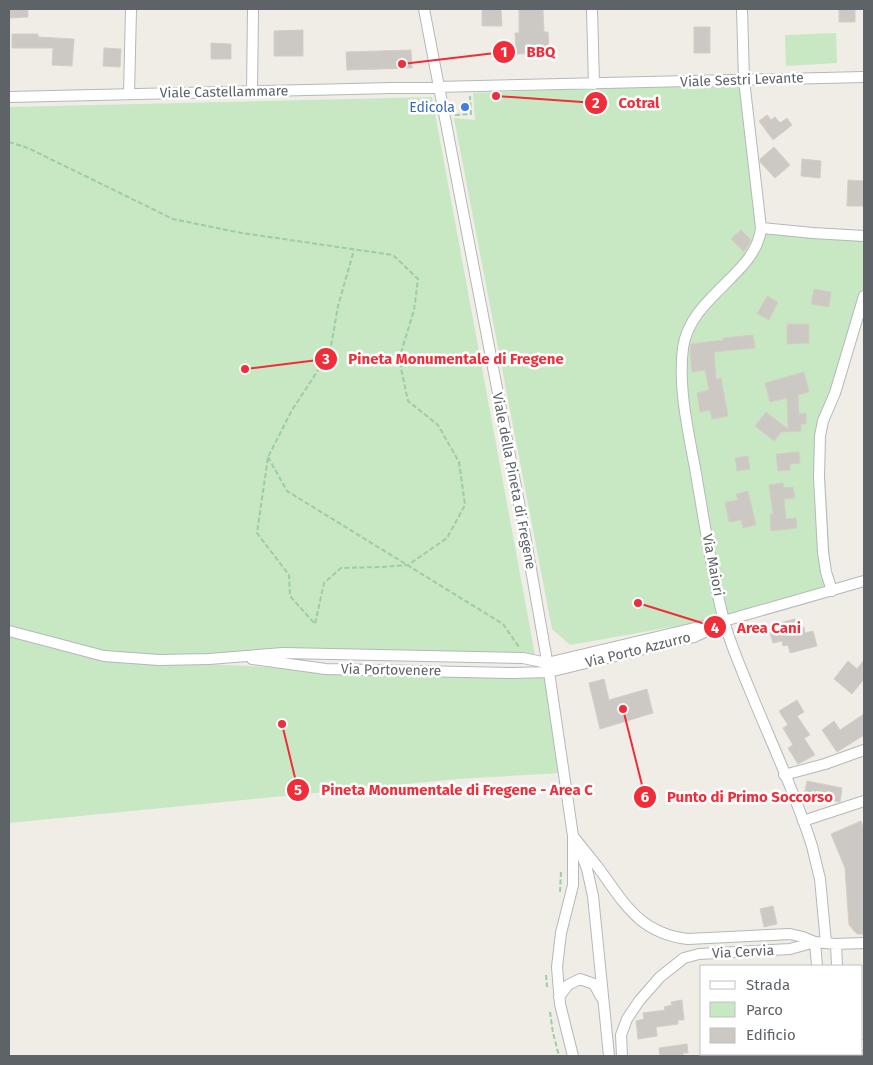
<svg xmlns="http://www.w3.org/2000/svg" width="873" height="1065" font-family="'Fira Sans',sans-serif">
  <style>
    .green { fill: #c7e8c2 }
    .building { fill: #ccc8c3; stroke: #d6cec4 }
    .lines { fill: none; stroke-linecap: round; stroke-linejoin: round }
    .street-casing { stroke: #b4b8bb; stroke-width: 12 }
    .path { stroke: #9ccda4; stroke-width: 2; stroke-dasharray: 5 2.5; stroke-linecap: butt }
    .street { stroke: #fff; stroke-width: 10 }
    .shop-dot { fill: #3f7fe0; stroke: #fff; stroke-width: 2 }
    .labels { text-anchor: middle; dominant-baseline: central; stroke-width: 5; stroke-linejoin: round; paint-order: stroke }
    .street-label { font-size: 14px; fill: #5e6367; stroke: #fff }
    .shop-label { font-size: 14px; fill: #366cbe; stroke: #fff; text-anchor: end }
    .leader { fill: none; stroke: #f02d38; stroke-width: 2 }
    .callout-dot { fill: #f02d38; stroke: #fff; stroke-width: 2 }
    .mark-label { font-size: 15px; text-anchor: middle; font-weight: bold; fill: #fff }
    .callout-label { font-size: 15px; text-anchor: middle; font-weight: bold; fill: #f02d38; stroke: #fff; stroke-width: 5; stroke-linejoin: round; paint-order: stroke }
  </style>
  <rect width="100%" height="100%" fill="#f0ede6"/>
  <path class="green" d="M836,33L837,63L786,66L785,35Z
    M741,83L760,228L757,244L699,306L679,346L722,618L570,645L552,629L454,118L475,120L473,93Z
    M432,97L535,655L523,654L177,656L111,653L9,631V107Z
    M761,228L864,236V290L822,426L832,591L724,621L682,378L687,330L745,262Z
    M9,635L108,660L250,666L321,671L548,673L562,773L457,779L9,823Z"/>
  <path class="building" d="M9,9H28V17L9,18Z
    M482,9H501L502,26H482Z
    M519,9H543L544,32H548L549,53L516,54L515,33H519Z
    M839,9H855V22H839Z
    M694,27H710V53H694Z
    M303,30V56H274V31Z
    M12,34H38V37L74,39L72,66L52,65L53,48H12Z
    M211,43L231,44V59H211Z
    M104,48L121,49L120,67L103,66Z
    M411,50L412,68L347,70L346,52Z
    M767,115L771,120L775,117L780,123L787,118L792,125L773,140L759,121Z
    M774,147L790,165L775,178L760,162V159Z
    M802,159L821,161L820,178L801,176Z
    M848,180L864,181V206H847Z
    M741,230L751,240L744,252L731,239Z
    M814,289L831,292L829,307L811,304Z
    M767,296L778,302L769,320L757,314Z
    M787,324H809V343L787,344Z
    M753,335L755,348L714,352L716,379L721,378L728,416L712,419L710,410L700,412L697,393L709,390L705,370L692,372L690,351L691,344L723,340V338Z
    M804,372L809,392L798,395L799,414L806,413V424H801V431L781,432L774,441L755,426L766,412L788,429L787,398L770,402L765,383Z
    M799,452L800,463L790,464V470L778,471L776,454Z
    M748,456L750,469L737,471L735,458Z
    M783,483L784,488L793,487L795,498L784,499L786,519L796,518L797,528L771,531L770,514H773L769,485Z
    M748,491L756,525L743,528L741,520L729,522L725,502L738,500L736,494Z
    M795,619L798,628L804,627L805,633L813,631L817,646L790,653L788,645L783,646L782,641L773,643L768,626Z
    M864,660V679L852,694L834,679L848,661L857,669Z
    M604,679L609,700L647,689L653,713L600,729L589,683Z
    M797,700L804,712L797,716L810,735L804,738L815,755L798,764L788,748L793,745L783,728L788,725L779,711Z
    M864,714V735L837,752L822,730L834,721L840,730Z
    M807,781L842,788L840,802L804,796Z
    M861,821L864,829V934H857L849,925L845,868L831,834Z
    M773,906L777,924L764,927L760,909Z
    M682,1000L684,1020H678V1024L656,1027L657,1036L638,1039L636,1021L644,1019L643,1013L665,1010L664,1007L672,1005L671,1002Z
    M687,1044L688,1053H683V1056H660L659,1048Z"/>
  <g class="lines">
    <g class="street-casing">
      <path id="street" d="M424,9L522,518L549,672L573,836V885L561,933L557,967L560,1004L573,1056
        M592,9L594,84
        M742,9L744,80L761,228C757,274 690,296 683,348C678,386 688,431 695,468C704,519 711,571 724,621C730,643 740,666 749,688C770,740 795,792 812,846L820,879L826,943
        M252,92L253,9
        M129,94L131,9
        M9,97L864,77
        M761,228L813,233L864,236
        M832,591L826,572L823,552L819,477L820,436L823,421L835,393L864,296
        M9,631L104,656L159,660L209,659L283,653L523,658L547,663L724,621L864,581
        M252,659L326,669L513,673L549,672L694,637L715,627
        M784,775L825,764L864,750
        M803,821L864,801
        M573,836C581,846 589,856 597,866C624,902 638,933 688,939L790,934L803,937L815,942
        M580,850L587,869L593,896L609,1056
        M815,942L817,966
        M836,944L837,966
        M559,997L568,985L580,979L594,984L601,997
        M862,1045H864
        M843,1054V1056
        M622,1056L621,1035L627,1019L639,1001L660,977L684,958L699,954L790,949L815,942L836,944L864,943"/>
    </g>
    <path class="path" d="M455,115L471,114L470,96
      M9,142L28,148L173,219L242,233L393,255L418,279L414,310L399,359L408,401L438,425L459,462L465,505L447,538L408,565L381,567L341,568L324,583L315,624L290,596L289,575L257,533L268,457L292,410L330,352L338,306L354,250
      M268,457L287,491L503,624L519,647
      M560,892L561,871
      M546,975L547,987
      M550,1012L553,1033L559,1056"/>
    <use href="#street" class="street"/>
  </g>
  <circle class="shop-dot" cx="465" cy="107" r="5"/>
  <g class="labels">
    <g class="street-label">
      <text transform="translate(742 80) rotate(-2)">Viale Sestri Levante</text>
      <text transform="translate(224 92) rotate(-1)">Viale Castellammare</text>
      <text transform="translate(514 481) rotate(79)">Viale della Pineta di Fregene</text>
      <text transform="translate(713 565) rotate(79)">Via Maiori</text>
      <text transform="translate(638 650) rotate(-14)">Via Porto Azzurro</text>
      <text transform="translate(391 670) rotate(1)">Via Portovenere</text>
      <text transform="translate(743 952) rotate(-3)">Via Cervia</text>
    </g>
    <g class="shop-label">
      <text x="455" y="107">Edicola</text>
    </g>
  </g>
  <path class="leader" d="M402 64L504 52M496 96L596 103M245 369L326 359M638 603L715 627M282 724L298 790M623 709L645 797"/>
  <g class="callout-dot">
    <circle cx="402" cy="64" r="5"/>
    <circle cx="496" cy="96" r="5"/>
    <circle cx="245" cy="369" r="5"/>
    <circle cx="638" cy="603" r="5"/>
    <circle cx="282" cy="724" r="5"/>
    <circle cx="623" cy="709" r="5"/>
    <circle cx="504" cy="52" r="12"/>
    <circle cx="596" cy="103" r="12"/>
    <circle cx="326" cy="359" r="12"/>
    <circle cx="715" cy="627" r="12"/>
    <circle cx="298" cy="790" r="12"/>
    <circle cx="645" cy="797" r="12"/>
  </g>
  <g class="mark-label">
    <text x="504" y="57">1</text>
    <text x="596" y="108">2</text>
    <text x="326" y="364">3</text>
    <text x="715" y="633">4</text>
    <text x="298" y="795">5</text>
    <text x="645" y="802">6</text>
  </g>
  <g class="callout-label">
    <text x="541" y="57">BBQ</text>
    <text x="639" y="108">Cotral</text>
    <text x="456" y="364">Pineta Monumentale di Fregene</text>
    <text x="769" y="633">Area Cani</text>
    <text x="457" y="795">Pineta Monumentale di Fregene - Area C</text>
    <text x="750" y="802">Punto di Primo Soccorso</text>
  </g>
  <rect width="873" height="1065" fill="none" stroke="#5e6367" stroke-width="20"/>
  <rect x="700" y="965" width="162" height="90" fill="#ffffff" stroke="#bfc1c2"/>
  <rect x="710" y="981" width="25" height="8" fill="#ffffff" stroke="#bfc1c2"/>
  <text x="746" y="990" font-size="15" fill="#5e6367">Strada</text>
  <rect x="710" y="1002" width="25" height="15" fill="#c7e8c2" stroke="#bfc1c2"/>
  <text x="746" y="1015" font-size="15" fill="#5e6367">Parco</text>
  <rect x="710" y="1028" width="25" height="15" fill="#ccc8c3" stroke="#bfc1c2"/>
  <text x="746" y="1040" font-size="15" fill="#5e6367">Edificio</text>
</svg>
